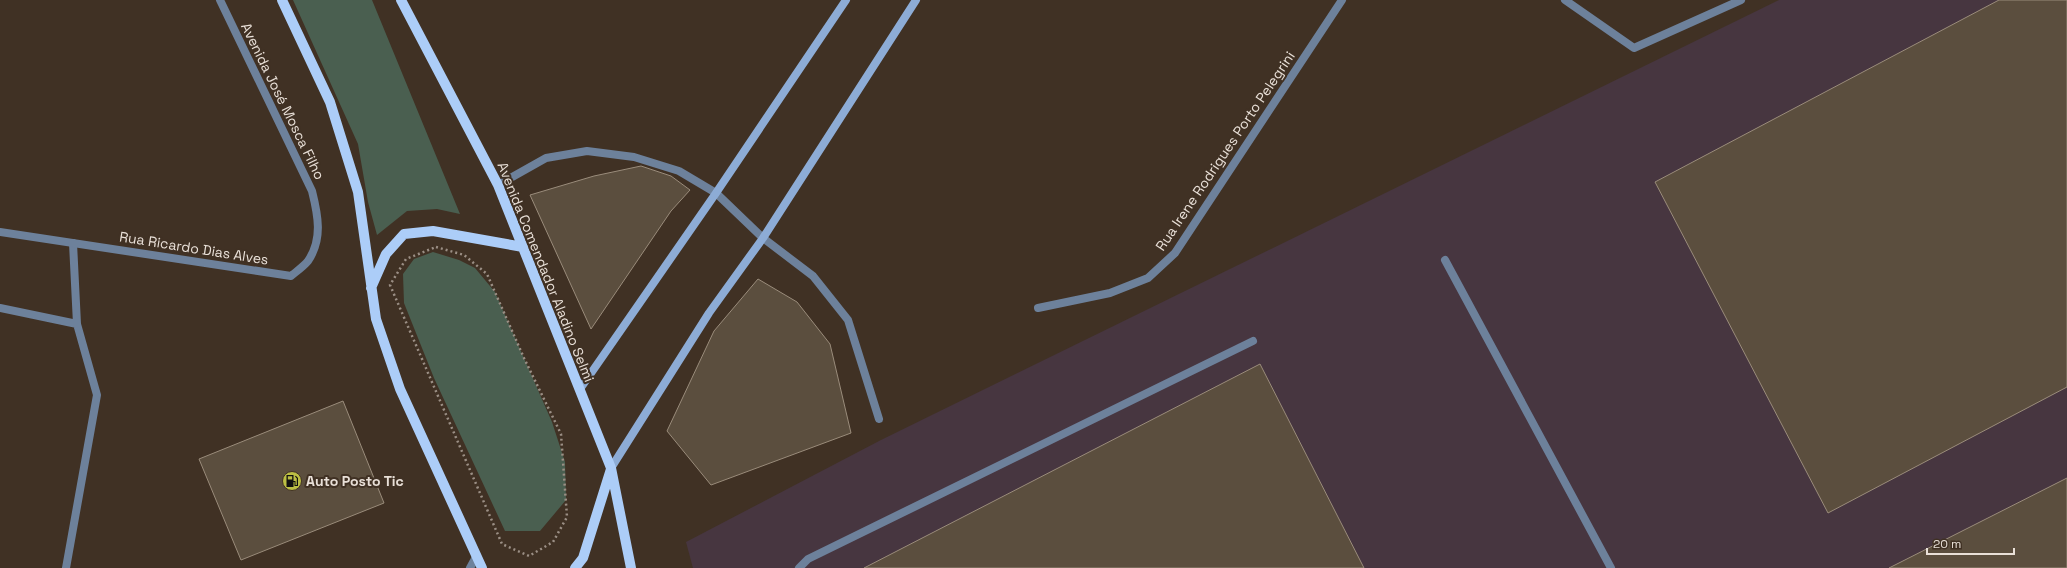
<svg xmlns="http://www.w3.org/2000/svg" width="2067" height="568" font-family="'Space Grotesk',sans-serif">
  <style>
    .industrial { fill: #473640 }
    .park { fill: #4a5f50 }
    .building { fill: #5b4e3e; stroke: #9a8c7b }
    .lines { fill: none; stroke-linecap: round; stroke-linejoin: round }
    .path { stroke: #9b8f85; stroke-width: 2.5; stroke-dasharray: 2 3; stroke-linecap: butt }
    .service { stroke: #6d819b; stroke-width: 8 }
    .minor { stroke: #6d819b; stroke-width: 8 }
    .tertiary { stroke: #6d819b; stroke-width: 8 }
    .secondary { stroke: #8dacd6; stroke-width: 8 }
    .primary { stroke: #accdf8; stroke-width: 10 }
    .labels { text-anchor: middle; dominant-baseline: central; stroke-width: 4; stroke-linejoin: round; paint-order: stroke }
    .street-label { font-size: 14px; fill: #e9e0d8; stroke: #403124 }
    .poi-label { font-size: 14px; font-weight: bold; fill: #e9e0d8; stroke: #403124; text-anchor: start }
  </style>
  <rect width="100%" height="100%" fill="#403124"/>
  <path class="industrial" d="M1779,0H2067V568H693L686,542L881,440Z"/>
  <path class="park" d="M293,0H372L460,214L437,209L407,211L377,235L368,202L358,144Z
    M433,252L459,260L475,268L495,292L552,422L565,462L566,500L540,531H505L434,378L404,303L403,274L414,259Z"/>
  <path class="building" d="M1999,0H2067V387L1828,513L1655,182Z
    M641,166L671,176L690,190L671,211L591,329L530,195L594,176Z
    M758,279L797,302L830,344L851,433L711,485L667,431L714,331Z
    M1260,364L1364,568H864Z
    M343,401L384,503L241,560L199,459Z
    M2067,478V568H1889Z"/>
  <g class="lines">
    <path class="path" d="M436,247L464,255L487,274L524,358L561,434L567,517L553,542L529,556L502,544L390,285L406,259Z"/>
    <path class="service" d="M1445,260L1611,568
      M0,308L77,324
      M66,568L97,395L77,324L73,243
      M799,568L808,559L1253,341"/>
    <path class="minor" d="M1565,0L1634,48L1741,0
      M498,185L546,158L587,151L634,157L679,171L716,193L763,238L813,276L848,320L879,419
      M0,232L291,276C297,271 304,266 308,261C323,239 318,215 312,191L220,0
      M1038,308L1110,293L1148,278L1175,253L1342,0"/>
    <path class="tertiary" d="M470,568L476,557"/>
    <path class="secondary" d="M580,389L716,193L846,0
      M611,468L709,313L763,238L916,0"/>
    <path class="primary" d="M282,0L330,102L358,192L376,319L400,389L482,568
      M401,0L498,185L611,468L631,568
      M371,288L386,254L404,234L433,231L523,247
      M575,568L583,558L611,469"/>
  </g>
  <defs>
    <g id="fuel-disc" transform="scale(1)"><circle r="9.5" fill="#bcbf44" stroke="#403124"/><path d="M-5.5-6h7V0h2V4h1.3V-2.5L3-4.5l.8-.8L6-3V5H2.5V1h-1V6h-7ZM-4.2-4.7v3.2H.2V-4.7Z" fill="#111"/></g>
  </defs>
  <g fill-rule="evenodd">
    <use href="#fuel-disc" x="292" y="481"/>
  </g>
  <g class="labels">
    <g class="street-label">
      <text transform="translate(283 101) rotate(64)">Avenida José Mosca Filho</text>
      <text transform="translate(1225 151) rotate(-56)">Rua Irene Rodrigues Porto Pelegrini</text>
      <text transform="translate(194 248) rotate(9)">Rua Ricardo Dias Alves</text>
      <text transform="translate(546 272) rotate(68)">Avenida Comendador Aladino Selmi</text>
    </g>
    <g class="poi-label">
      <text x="306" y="481">Auto Posto Tic</text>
    </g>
  </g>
  <path d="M1927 548v6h87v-6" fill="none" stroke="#e9e0d8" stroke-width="2"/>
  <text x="1933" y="548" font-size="12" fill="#e9e0d8" stroke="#403124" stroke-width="3" paint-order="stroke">20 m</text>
</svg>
